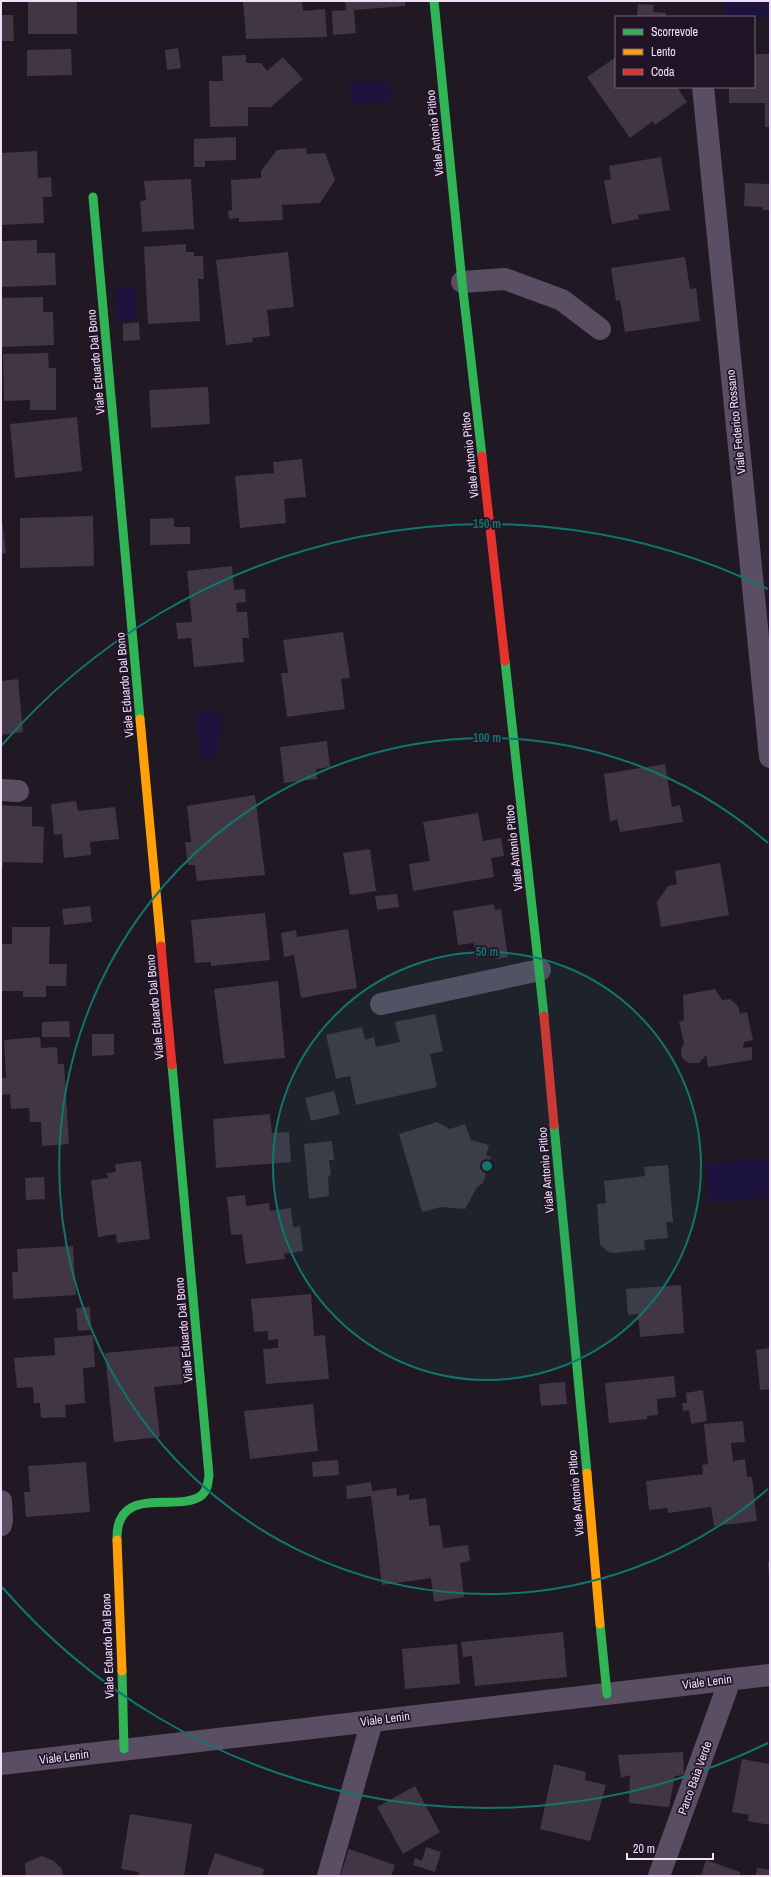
<svg xmlns="http://www.w3.org/2000/svg" width="771" height="1877" font-family="'Archivo Narrow',sans-serif">
  <style>
    .water { fill: #1c133e }
    .building { fill: #413744 }
    .lines { fill: none; stroke-linecap: round; stroke-linejoin: round }
    .street { stroke: #5a4e62; stroke-width: 22 }
    .fast { stroke: #30b455; stroke-width: 9 }
    .slow { stroke: #ff9f0a; stroke-width: 9 }
    .jam { stroke: #e5322d; stroke-width: 9 }
    .ring { fill: none; stroke: #0f766e; stroke-width: 2 }
    .labels { text-anchor: middle; dominant-baseline: central; stroke-width: 3.5; stroke-linejoin: round; paint-order: stroke }
    .street-label { font-size: 12px; fill: #f1dffa; stroke: #221427 }
    .centre { fill: #0f766e; stroke: #221427; stroke-width: 2 }
    .ring-label { font-size: 12px; text-anchor: middle; font-weight: bold; fill: #0f766e; stroke: #221427; stroke-width: 3.5; stroke-linejoin: round; paint-order: stroke }
  </style>
  <rect width="100%" height="100%" fill="#201823"/>
  <path class="water" d="M725,1H770V17L724,16Z
    M350,82H391V102L350,103Z
    M134,286L137,320L118,322L115,287Z
    M207,708L216,711L223,720L217,754L209,761L199,756L201,738L198,731L196,718Z
    M770,1158V1197L709,1203L706,1164Z"/>
  <path class="building" d="M28,1H77V34H28Z
    M243,1H302L303,11L325,9L327,37L246,39Z
    M345,1H405V6L354,10L356,33L333,35L332,11L346,10Z
    M638,4L654,5L653,12L666,13V17H637Z
    M1,15H13L14,41H1Z
    M178,48L181,68L167,70L165,50Z
    M71,49L72,75L27,76V50Z
    M754,54H770V127H765V103H729V87H754Z
    M246,55V63H261L267,71L283,57L303,79L271,107H248V126L210,127L209,81H223L222,56Z
    M616,57V87H677L687,102L655,125L653,121L630,138L587,77Z
    M236,137V160L205,161V167H194V139Z
    M306,148L307,154L325,153L335,180L320,203L282,205L283,220L239,222V218L229,219L228,211L232,210L231,180L261,178V171L277,150Z
    M37,151L38,178L51,177L52,197H43L44,223L1,225V153Z
    M661,157L670,210L638,215L639,219L612,224L604,181L611,179L609,166Z
    M191,179L194,229L142,232L140,201L146,200L144,181Z
    M745,183L770,184V210H763V207L744,206Z
    M37,240V253H55L56,285L1,287V241Z
    M186,244V252H194V256H203L204,279H198L200,321L148,324L144,247Z
    M288,252L294,307L267,310L270,336L252,338L253,342L226,345L216,260Z
    M685,257L690,289L696,288L700,321L625,332L620,300L616,301L611,268Z
    M43,297V312H53L54,345L1,347V298Z
    M139,322L140,340L123,341V324Z
    M48,353L49,368H56V410H30V400L4,401L3,354Z
    M208,387L210,424L151,428L149,390Z
    M77,417L82,471L15,478L10,424Z
    M302,459L306,497L284,499L286,523L240,528L235,476L274,473L273,462Z
    M1,512L6,553L1,554Z
    M93,516L94,566L20,568V518Z
    M174,518V527H190V544L150,545V519Z
    M232,566L234,590L245,589L246,602L236,603L237,612H247L249,638H242L244,662L194,667L191,638L178,639L176,623L192,622L187,571Z
    M343,632L350,678L341,679L345,709L287,717L281,673H288L283,640Z
    M18,679L23,732L1,735V681Z
    M327,741L330,767L316,769L317,779L284,783L280,747Z
    M665,764L672,807L680,805L683,822L620,832L617,819L610,822L604,774Z
    M255,795L265,875L197,881L195,865H188L185,842H191L187,806Z
    M76,801L78,811L115,807L119,839L90,842L91,855L64,858L62,834L54,835L51,804Z
    M1,805L32,807V826L44,827L43,863L3,862V867H1Z
    M478,813L483,841L501,838L504,856L491,858L494,877L413,891L409,864L430,861L423,822Z
    M370,849L376,891L350,895L343,853Z
    M720,863L729,915L661,927L657,902L668,886L677,884L675,871Z
    M397,894L399,907L377,910L375,896Z
    M494,904L495,910L501,909L508,957L496,959L495,955L476,958L474,943L458,945L453,911Z
    M90,906L92,922L64,925L62,909Z
    M265,913L270,960L211,966V962L195,963L191,920Z
    M12,927H50L49,964H67L66,986H46V997H23V991H1V944H12Z
    M348,929L357,988L301,998L294,955L284,957L281,933L296,930L297,937Z
    M278,981L285,1058L224,1064L214,989Z
    M715,989L722,1000L730,999L738,1006L740,1014L747,1012L753,1040L744,1042L743,1048L752,1047V1060L708,1067L706,1055L699,1063H689L682,1058L681,1050L684,1043L679,1022L684,1020L683,995Z
    M435,1014L443,1051L430,1054L437,1087L356,1105L350,1076L336,1079L326,1035L362,1027L365,1040L374,1037L376,1047L400,1042L395,1022Z
    M69,1021L70,1037H42V1022Z
    M92,1034H114V1055L92,1056Z
    M40,1037L41,1048L57,1047L58,1064H64L69,1144L42,1146L41,1122H30L29,1108L11,1109L10,1094L1,1095V1078H6L4,1040Z
    M334,1091L340,1114L311,1121L305,1098Z
    M270,1114L272,1133L289,1132L291,1162L216,1168L213,1119Z
    M437,1122L450,1129L465,1124L471,1140L489,1145L486,1155L491,1157L483,1183L477,1187L465,1209L441,1207L422,1212L399,1134Z
    M332,1141L334,1160H329L331,1175L328,1176L329,1196L309,1199L304,1144Z
    M141,1161L150,1239L117,1243L116,1234L98,1237L91,1180L108,1178L107,1173L116,1172L115,1164Z
    M668,1165L673,1222H666L668,1238L644,1240L645,1250L613,1253L607,1251L600,1244L597,1204L606,1203L604,1181L645,1176L644,1167Z
    M44,1177L45,1199L26,1200L25,1178Z
    M245,1195L246,1206L269,1203L270,1211L291,1208L293,1227L300,1226L303,1251L284,1254L285,1259L246,1264L242,1234L231,1235L227,1197Z
    M73,1246L76,1295L13,1299L12,1272H18L17,1249Z
    M681,1285L684,1333L640,1337L638,1314L628,1315L626,1289Z
    M311,1294L314,1336L325,1335L329,1379L266,1384L263,1349L278,1348V1339L268,1340V1331L254,1332L251,1299Z
    M90,1307L91,1330L78,1331L76,1308Z
    M93,1335L95,1367L83,1368L85,1403L65,1405L66,1417L41,1418L40,1403H34L33,1387L17,1388L14,1358L55,1355L54,1338Z
    M179,1346L183,1384L154,1387L160,1437L114,1442L105,1353Z
    M770,1348V1389L760,1390L756,1350Z
    M674,1376L676,1397L657,1399L658,1415L647,1416V1419L609,1423L605,1383Z
    M565,1382L567,1404L541,1406L539,1384Z
    M703,1390L707,1421L691,1424L689,1410L683,1411L682,1403H687L686,1393Z
    M313,1404L318,1451L250,1459L244,1411Z
    M743,1421L745,1442L731,1443L733,1461L745,1459L747,1477H752L757,1521L714,1526L711,1507L668,1513L667,1508L649,1510L646,1481L703,1474L702,1465L708,1464L704,1424Z
    M338,1460L339,1475L313,1477L312,1462Z
    M86,1462L90,1512L26,1517L24,1492H30L28,1466Z
    M371,1482L372,1491L396,1488L397,1496L409,1494V1500L426,1498L429,1526L440,1525L443,1548L468,1545L470,1561L460,1563L464,1597L434,1602L431,1578L382,1585L371,1496L347,1499L346,1486Z
    M768,1562H770V1579H769Z
    M563,1632L567,1677L475,1686L472,1656L463,1657L461,1642Z
    M457,1644L460,1684L405,1689L402,1649Z
    M683,1752L684,1775L675,1776L669,1807L629,1803L630,1775L621,1778L618,1755Z
    M742,1759L770,1764V1825L748,1821L749,1815L732,1812Z
    M554,1764L586,1772L585,1780L606,1785L590,1841L540,1829Z
    M415,1786L440,1832L403,1854L377,1807Z
    M130,1814L192,1824L184,1876H138L139,1872L121,1869Z
    M426,1847L441,1852L435,1872L413,1865L415,1858L422,1861Z
    M349,1849L395,1865L391,1876H340Z
    M215,1853L264,1869L262,1876H207Z
    M42,1856L54,1861L62,1869L63,1876H26L25,1863Z
    M706,1860L740,1872L739,1876H701Z
    M757,1868L770,1870V1876H756Z"/>
  <g class="lines">
    <path class="street" d="M703,87L770,757
      M462,282L505,279L562,300L600,329
      M1,790L18,791
      M381,1004L540,970
      M1,1501L2,1520L1,1525
      M1,1764L770,1675
      M328,1876L372,1721
      M659,1876L730,1680"/>
    <path class="fast" d="M434,1L462,282L482,456
      M93,197L140,719
      M505,661L544,1016
      M554,1125L587,1473
      M117,1540C115,1482 179,1514 202,1495C208,1489 208,1482 209,1475L172,1065
      M600,1624L607,1694
      M122,1671L124,1749"/>
    <path class="slow" d="M140,719L161,946
      M587,1473L600,1624
      M117,1540L122,1671"/>
    <path class="jam" d="M482,456L505,661
      M161,946L172,1065
      M544,1016L554,1125"/>
  </g>
  <circle cx="487" cy="1166" r="214" fill="#0f766e" fill-opacity=".12"/>
  <g class="ring">
    <circle cx="487" cy="1166" r="214"/>
    <path d="M768 1489A428 428 0 1 1 768 843"/>
    <path d="M768 1743A642 642 0 0 1 2 1587M2 745A642 642 0 0 1 768 589"/>
  </g>
  <g class="labels">
    <g class="street-label">
      <text transform="translate(435 133) rotate(-96)">Viale Antonio Pitloo</text>
      <text transform="translate(96 362) rotate(-95)">Viale Eduardo Dal Bono</text>
      <text transform="translate(736 422) rotate(-96)">Viale Federico Rossano</text>
      <text transform="translate(470 455) rotate(-96)">Viale Antonio Pitloo</text>
      <text transform="translate(125 685) rotate(-95)">Viale Eduardo Dal Bono</text>
      <text transform="translate(514 848) rotate(-96)">Viale Antonio Pitloo</text>
      <text transform="translate(155 1007) rotate(-95)">Viale Eduardo Dal Bono</text>
      <text transform="translate(546 1170) rotate(-95)">Viale Antonio Pitloo</text>
      <text transform="translate(184 1330) rotate(-95)">Viale Eduardo Dal Bono</text>
      <text transform="translate(576 1493) rotate(-95)">Viale Antonio Pitloo</text>
      <text transform="translate(108 1646) rotate(-92)">Viale Eduardo Dal Bono</text>
      <text transform="translate(707 1682) rotate(-7)">Viale Lenin</text>
      <text transform="translate(385 1719) rotate(-7)">Viale Lenin</text>
      <text transform="translate(64 1757) rotate(-7)">Viale Lenin</text>
      <text transform="translate(695 1778) rotate(-70)">Parco Baia Verde</text>
    </g>
  </g>
  <circle cx="487" cy="1166" r="6" class="centre"/>
  <g class="ring-label">
    <text x="487" y="528">150 m</text>
    <text x="487" y="742">100 m</text>
    <text x="487" y="956">50 m</text>
  </g>
  <rect width="771" height="1877" fill="none" stroke="#f1dffa" stroke-width="4"/>
  <rect x="615" y="16" width="140" height="72" fill="#221427" stroke="#75657b"/>
  <rect x="623" y="29" width="20" height="6" fill="#30b455" stroke="#75657b"/>
  <text x="651" y="36" font-size="12" fill="#f1dffa">Scorrevole</text>
  <rect x="623" y="49" width="20" height="6" fill="#ff9f0a" stroke="#75657b"/>
  <text x="651" y="56" font-size="12" fill="#f1dffa">Lento</text>
  <rect x="623" y="69" width="20" height="6" fill="#e5322d" stroke="#75657b"/>
  <text x="651" y="76" font-size="12" fill="#f1dffa">Coda</text>
  <path d="M627 1853v6h86v-6" fill="none" stroke="#f1dffa" stroke-width="2"/>
  <text x="633" y="1853" font-size="12" fill="#f1dffa" stroke="#221427" stroke-width="3" paint-order="stroke">20 m</text>
</svg>
